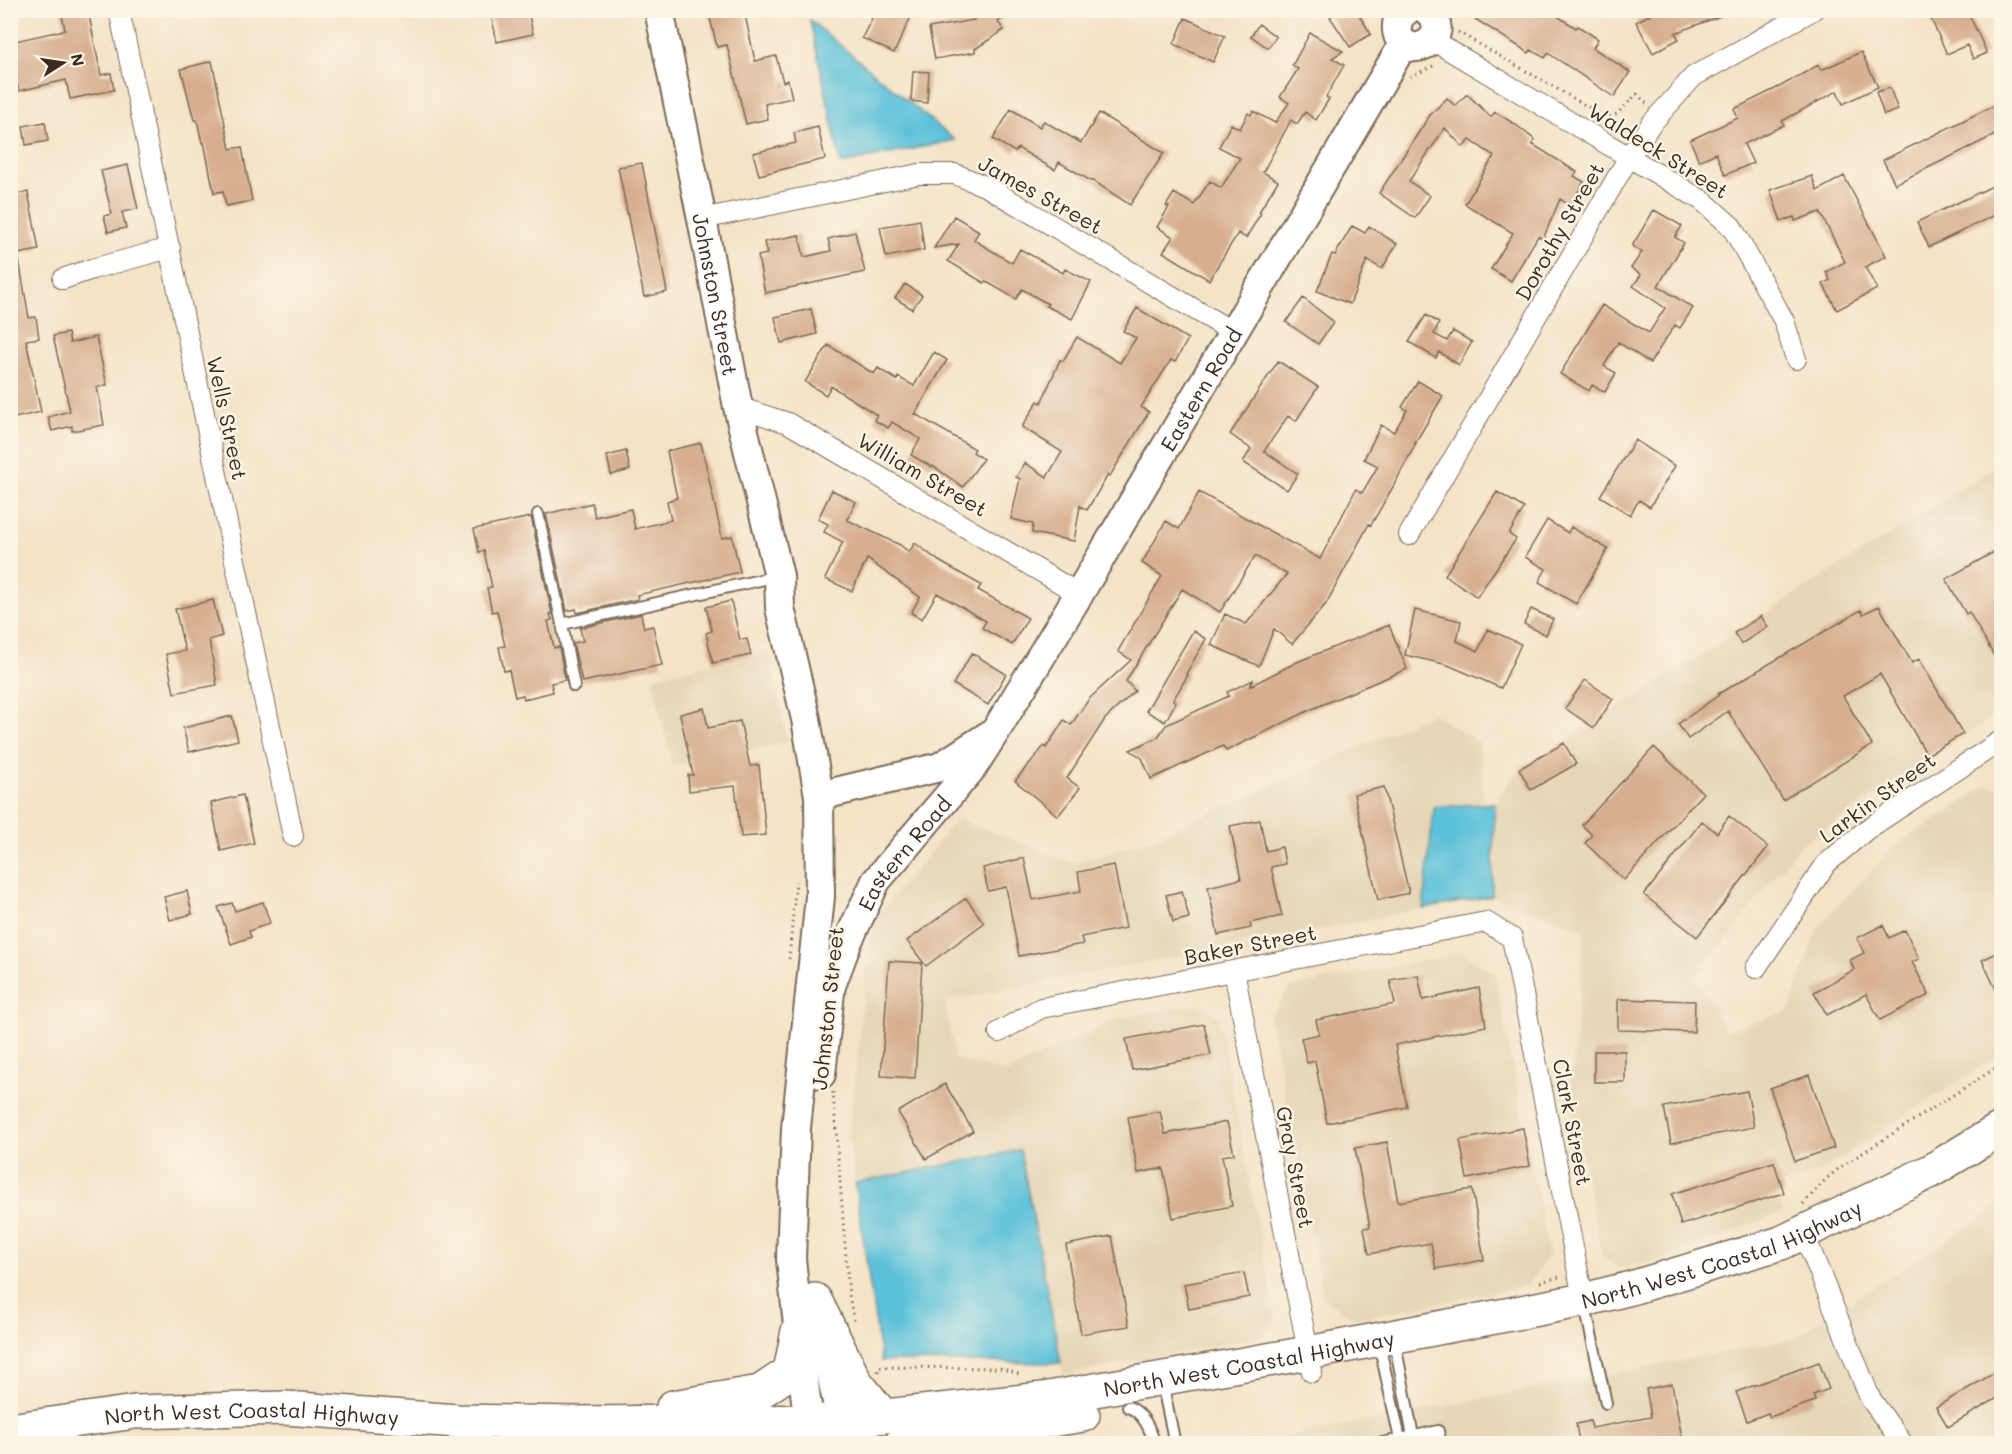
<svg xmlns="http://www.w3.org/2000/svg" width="2012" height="1454" font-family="Mali,sans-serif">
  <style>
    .built { fill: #e6d6b7 }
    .water { fill: #5cc1da; stroke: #4c767c; stroke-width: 1.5 }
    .building { fill: #d7ae8e }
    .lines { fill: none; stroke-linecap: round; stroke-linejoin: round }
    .lane-casing { stroke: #7c6b59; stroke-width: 14 }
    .street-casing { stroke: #7c6b59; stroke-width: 22 }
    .secondary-casing { stroke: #7c6b59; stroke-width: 32 }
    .highway-casing { stroke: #7c6b59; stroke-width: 36 }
    .path { stroke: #7c6b59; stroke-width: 3; stroke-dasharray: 1.5 4.5; stroke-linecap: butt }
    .lane { stroke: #fff; stroke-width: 10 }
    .street { stroke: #fff; stroke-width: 20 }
    .secondary { stroke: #fff; stroke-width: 28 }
    .highway { stroke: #fff; stroke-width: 33 }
    .labels { text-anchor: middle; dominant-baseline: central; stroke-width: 5; stroke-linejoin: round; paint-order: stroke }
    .street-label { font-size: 21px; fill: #3b2a1e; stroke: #fcf5e5 }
  </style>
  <rect width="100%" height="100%" fill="#fcf5e5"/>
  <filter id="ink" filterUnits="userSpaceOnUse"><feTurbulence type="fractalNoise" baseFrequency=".0167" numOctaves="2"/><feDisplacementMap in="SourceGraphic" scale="12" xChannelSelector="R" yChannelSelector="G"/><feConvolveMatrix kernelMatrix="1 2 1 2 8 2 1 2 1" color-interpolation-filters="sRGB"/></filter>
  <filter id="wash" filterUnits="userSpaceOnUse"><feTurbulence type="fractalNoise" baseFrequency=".008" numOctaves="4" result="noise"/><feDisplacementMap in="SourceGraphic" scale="24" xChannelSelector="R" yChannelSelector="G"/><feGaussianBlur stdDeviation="1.35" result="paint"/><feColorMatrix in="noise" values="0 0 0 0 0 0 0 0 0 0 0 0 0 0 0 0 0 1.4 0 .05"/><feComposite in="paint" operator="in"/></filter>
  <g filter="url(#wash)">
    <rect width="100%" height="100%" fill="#f4e3c7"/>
    <path class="built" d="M2001,463V711L1798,847L1697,977L1725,1031L1789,1011L1818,927L1892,848L1987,785L2001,789V1054L1822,1170L1774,1188L1783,1212L1665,1259L1619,1268L1602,1256L1570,1097L1585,930L1492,896L1495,803L1512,776Z
      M769,652L788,742L672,766L652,677Z
      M1433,714L1479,742L1483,804L1434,807L1423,909L945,1001L955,1058L1005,1073L1119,1018L1199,1004L1218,1016L1276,1319L1264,1336L1063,1375L1020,1151L855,1183L849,1135L871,923L958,818L1071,863L1150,840Z
      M1463,953L1495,974L1549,1254L1528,1286L1355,1319L1323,1298L1270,1017L1290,987Z
      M2001,1205V1443L1249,1444L1793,1339Z"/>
    <path class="water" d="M810,20L955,140L841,164Z
      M1495,803L1492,896L1423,909L1434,807Z
      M1020,1150L1061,1363L881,1361L855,1183Z"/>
    <g id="blocks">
      <path class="building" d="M61,10H88L101,75L111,73L114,90L70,99L66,80L19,91L10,54V42L65,30Z
        M490,10H528L533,34L497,42Z
        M708,10H744L755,61L776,56L783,82L788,80L792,98L765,104L768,119L746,124L727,45L717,47Z
        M876,10H914L894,53L862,38Z
        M967,10H1014L998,22L1004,30L975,49V52L935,59L929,28L974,20Z
        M1340,10H1356L1371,34L1350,47L1330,17Z
        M1461,10H1548L1576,28L1578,26L1598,39L1593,48L1630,72L1614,97L1548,53L1545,58L1531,50L1529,53Z
        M1658,10H1730L1731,12L1675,33L1679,39L1653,53L1636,22Z
        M1927,10H1967L1987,53L1973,59L1967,45L1947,54Z
        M1185,18L1225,36L1213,62L1174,44Z
        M1259,24L1276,37L1268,48L1251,36Z
        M1310,33L1343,51L1332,58L1344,65L1326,97L1329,99L1316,120L1305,112L1297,124L1291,120L1263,172L1278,181L1259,212L1261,213L1246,238L1238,233L1209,280L1163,252L1173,237L1157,227L1169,207L1166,206L1174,193L1194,205L1210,181L1221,188L1240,158L1219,147L1231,124L1240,129L1248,113L1251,115L1253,111L1275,123L1289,103L1280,97L1298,69L1292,66Z
        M1861,52L1878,87L1843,104L1837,91L1782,121L1784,125L1744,144L1753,163L1725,175L1716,153L1699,161L1690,140L1738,118L1734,109L1781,86L1818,65L1821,70Z
        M212,61L230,149L242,147L252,201L226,206L223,191L214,193L204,142L202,143L197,120H194L181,69Z
        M913,71L929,72L927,103L911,101Z
        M1890,88L1898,110L1884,115L1876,92Z
        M1467,94L1491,117L1495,112L1515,124L1535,140L1532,144L1577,172L1574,176L1584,182L1570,206L1560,199L1543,239L1538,236L1511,281L1491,269L1513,233L1465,204L1494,156L1470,140L1463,147L1445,128L1409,181L1430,196L1415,218L1379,193L1430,115L1447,98L1455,106Z
        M2001,102V132L1895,184L1883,160Z
        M1011,109L1040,127L1044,121L1081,143L1099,113L1164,153L1130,205L1092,180L1091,181L1059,162L1055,170L1018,148L1015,152L993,139Z
        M45,122L48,141L26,145L23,126Z
        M818,127L825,159L759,175L753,153L796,143L794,133Z
        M642,163L667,292L644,297L618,167Z
        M128,165L138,209L122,212L126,228L108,232L104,216L112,214L101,171Z
        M1812,176L1817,191L1844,176L1886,256L1865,267L1877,289L1837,310L1823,284L1830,280L1826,272L1845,262L1820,212L1795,221L1794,217L1781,221L1770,190Z
        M2001,182V212L1929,247L1917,222Z
        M28,192L39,250L18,254L29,318L36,317L39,338L26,340L41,412L10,419V195Z
        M1654,210L1682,226L1675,237L1684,243L1658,286L1693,308L1680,328L1675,325L1650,363L1618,342L1604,366L1616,373L1605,392L1592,385L1589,391L1560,374L1602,305L1649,333L1665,308L1633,286L1641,275L1631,268L1642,252L1632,246Z
        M954,216L979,231L974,240L1012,263L1020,249L1063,273L1065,269L1091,282L1072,319L1046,306L1048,304L1022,289L1016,299L985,281L984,283L948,261L959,244L934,248Z
        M920,220L924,250L886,257L880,227Z
        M1352,226L1365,233L1369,226L1397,244L1382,269L1367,260L1350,304L1317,291L1332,254L1335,255Z
        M855,232L865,272L765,293L758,256L767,254L764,242L799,235L804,257L831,251L828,239Z
        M905,284L922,295L912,309L895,298Z
        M1303,298L1334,322L1318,344L1286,322Z
        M1137,308L1188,339L1175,362L1171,360L1141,407L1149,412L1110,476L1108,475L1087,510L1080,506L1074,541L1032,533L1033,524L1011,519L1020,479L1016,477L1025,463L1047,477L1062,452L1022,427L1038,401L1041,403L1060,360L1063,361L1077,337L1120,363L1136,338L1123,331Z
        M811,309L817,334L781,343L775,317Z
        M1426,315L1439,323L1434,334L1447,341L1453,331L1472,342L1459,365L1439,352L1436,358L1409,342Z
        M68,333L70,343L96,337L107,385L97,387L104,425L72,431V426L52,431L48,417L70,411L53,336Z
        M828,345L874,374L878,368L897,380L898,377L914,386L934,352L947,360L915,414L975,449L973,452L983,459L963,487L933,466L932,467L911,455L920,439L892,422L888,428L874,420L877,415L831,386L826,395L805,382Z
        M1278,361L1318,387L1296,421L1288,416L1264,451L1298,474L1287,490L1243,462L1251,449L1230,434Z
        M1418,381L1443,396L1415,443H1416L1393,487L1371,525L1369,524L1326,604L1292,644L1274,629L1259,666L1211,645L1225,614L1246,624L1287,574L1255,556L1220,612L1182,589L1126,681L1135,691L1105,719L1067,778L1080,788L1058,816L1015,781L1044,746L1046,748L1064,720L1071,725L1089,699L1131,660L1118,651L1162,576L1142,563L1166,521L1179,529L1199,492L1320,559L1356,489L1362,493L1378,466L1364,459L1381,425L1394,432L1407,410L1402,407Z
        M1635,440L1675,466L1650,507L1639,500L1630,515L1600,496Z
        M701,443L722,538L732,536L740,572L637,595L638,599L577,613L576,609L567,611L546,514L592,503L595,517L631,509L635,529L671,520L667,501L677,498L667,451Z
        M626,451L630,470L611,475L607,456Z
        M832,490L856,502L847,520L900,545L909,552L915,543L939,561L981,585L978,590L1028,618L1012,645L982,628L986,621L937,593L922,619L911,613L920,597L867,559L852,591L825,579L843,542L824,532L828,524L818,519Z
        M1497,492L1524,508L1509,534L1516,539L1477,597L1445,575Z
        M531,517L552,614H550L552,620L548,621L554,648L559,647L565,680L551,683L553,692L524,699L523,695L515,697L509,670L504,671L499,647L505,646L497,611L492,612L487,588L492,587L484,551L479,552L474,529Z
        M1547,520L1568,533L1571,527L1608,549L1576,604L1539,582L1546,569L1525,557Z
        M2001,548V668L1969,612L1966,614L1946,579Z
        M213,600L222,636L209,640L217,685L174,693L166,654L185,651L175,609Z
        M731,601L740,640L747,639L751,655L713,663L706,633L712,631L706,607Z
        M1879,606L1912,663L1919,659L1963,734L1927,755L1880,674L1843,696L1872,745L1783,800L1728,711L1688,739L1678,724L1719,695L1718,694L1861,610L1863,614Z
        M1531,609L1553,619L1546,635L1524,624Z
        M1415,610L1461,621L1457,641L1478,651L1488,629L1521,644L1501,688L1448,665L1405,655Z
        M641,614L644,628L653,626L662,665L582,682L573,643L583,641L580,628Z
        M1761,616L1768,627L1741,644L1734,633Z
        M1389,625L1407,669L1312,709L1226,751L1223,746L1151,779L1142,758L1130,750L1157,738L1166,725L1229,696L1227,692L1253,680L1250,686L1297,662Z
        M1193,631L1206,639L1186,674L1188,675L1173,700L1176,702L1165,722L1146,711Z
        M972,653L1006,674L988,705L953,684Z
        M1585,680L1613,699L1594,728L1565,708Z
        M704,708L708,728L740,721L750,766L759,765L766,835L741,837L735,786L689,791L688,775H693L680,714Z
        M232,716L238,740L189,752L183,728Z
        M1564,743L1576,764L1531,790L1519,769Z
        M1654,747L1703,793L1624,880L1585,843L1592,835L1582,825Z
        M1384,787L1409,893L1378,900L1354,794Z
        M243,795L254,843L221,851L211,803Z
        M1729,816L1768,847L1697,937L1644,895L1702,821L1717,833Z
        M1260,820L1266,851L1282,847L1285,864L1271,867L1282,916L1250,923L1251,928L1218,935L1208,887L1241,879L1230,826Z
        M1024,858L1033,900L1081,891L1078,872L1114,865L1126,928L1081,937L1083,944L1019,956L1006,887L988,891L983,868Z
        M187,891L192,914L170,920L164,897Z
        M1182,891L1189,918L1173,922L1166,895Z
        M966,898L984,923L926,966L907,941Z
        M263,902L270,923L249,931L251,937L231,944L218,907L232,903L235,911Z
        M1883,925L1889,938L1905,930L1919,959L1912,962L1929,995L1880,1020L1866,994L1827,1015L1814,992L1854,970L1850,960L1864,953L1857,938Z
        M2001,951V1000L1982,960Z
        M889,961L922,963L915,1078L881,1076Z
        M1418,975L1423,1000L1479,988L1486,1026L1395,1045L1407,1107L1327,1123L1315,1061L1307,1063L1301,1038L1319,1034L1316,1020L1395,1004L1390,980Z
        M1618,999L1695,1001L1694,1032L1618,1030Z
        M1204,1024L1211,1055L1132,1070L1126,1039Z
        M1594,1051H1625V1082H1594Z
        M1809,1075L1834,1148L1795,1161L1770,1088Z
        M945,1084L973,1131L926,1159L898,1112Z
        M1747,1091L1754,1127L1671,1143L1664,1107Z
        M1160,1111L1165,1134L1227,1122L1234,1154L1222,1156L1232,1206L1173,1218L1163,1168L1138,1173L1128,1117Z
        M1523,1128L1530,1166L1467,1179L1460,1140Z
        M1387,1142L1398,1202L1472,1189L1484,1260L1436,1269L1431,1243L1369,1254L1364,1228L1370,1227L1355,1148Z
        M1774,1162L1784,1193L1681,1225L1672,1194Z
        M1112,1236L1129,1326L1081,1334L1066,1245Z
        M1244,1273L1249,1297L1189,1309L1184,1284Z
        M1819,1362L1829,1389L1813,1395L1815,1401L1770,1417L1768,1413L1747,1421L1736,1392Z
        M2001,1369V1396L1948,1427L1936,1407Z
        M1672,1384L1682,1438L1652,1443H1579L1576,1424L1590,1421L1592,1428L1651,1417L1646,1389Z"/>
    </g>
  </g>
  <g filter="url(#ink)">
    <use href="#blocks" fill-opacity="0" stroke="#7c6b59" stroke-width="1.5"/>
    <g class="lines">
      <g class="lane-casing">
        <path id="lane" d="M538,514L562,624
          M574,686L562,624L778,576
          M1587,1315L1606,1403
          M1397,1354L1413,1436
          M1382,1357L1400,1439
          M1162,1382L1175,1444
          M1128,1407C1143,1412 1150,1429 1155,1444
          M1378,1444L1438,1431L1441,1444"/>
      </g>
      <g class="street-casing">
        <path id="street" d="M119,10L293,836
          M1432,40L1703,201L1732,227L1784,321L1796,359
          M702,219L919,174H955L987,187L1233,332
          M63,279L92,269L170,248
          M738,407L788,423L1079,594
          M1409,535L1629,157L1651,124L1694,76L1813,10
          M1756,968L1826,864L1866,830L2002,740
          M1234,971L1312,1372
          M999,1032L1041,1008L1486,922L1512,938L1585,1308
          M1809,1246L1870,1398L1903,1444"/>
      </g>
      <g class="secondary-casing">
        <g id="secondary">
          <path id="s1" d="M659,10L702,219L738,407L779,576L780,608L806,719L819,796L820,897L796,1128L791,1259L806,1401L815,1444"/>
          <path d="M1407,10C1400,15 1396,21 1397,30C1401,65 1459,40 1427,10"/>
          <path d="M819,796L940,767L988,736"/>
          <path id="s2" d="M832,983L847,943L876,881L972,768L995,732L1079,594L1404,43"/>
          <path d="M821,1074L833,965"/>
          <path d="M821,1326L846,1444"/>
        </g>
      </g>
      <g class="highway-casing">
        <g id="highway">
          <path d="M815,1300L855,1381L883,1416"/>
          <path d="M673,1407L760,1392L790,1372L798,1331"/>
          <path id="s3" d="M10,1430L135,1412L286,1408L457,1421L576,1423L839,1421L1043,1399L1308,1353L1584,1300L1631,1288L1781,1243L1931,1171L2002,1128"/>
          <path d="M901,1444L1083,1415"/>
        </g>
      </g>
      <path class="path" d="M1458,32L1606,117L1617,114L1637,94L1647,104
        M1410,77L1433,66
        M789,959L796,881
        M833,1092L849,1295L854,1321
        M1803,1204L1826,1179L1842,1166L2002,1064
        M1540,1282L1563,1276
        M878,1372L879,1367L1000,1368L1022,1375
        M1227,1444L1262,1437L1263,1444"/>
      <use href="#lane" class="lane"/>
      <use href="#street" class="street"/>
      <use href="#secondary" class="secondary"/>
      <use href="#highway" class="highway"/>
    </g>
  </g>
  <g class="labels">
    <g class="street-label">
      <text transform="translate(1659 150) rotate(32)">Waldeck Street</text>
      <text transform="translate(1041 194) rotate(29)">James Street</text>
      <text transform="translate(1559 231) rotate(-60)">Dorothy Street</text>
      <text stroke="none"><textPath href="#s1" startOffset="290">Johnston Street</textPath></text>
      <text stroke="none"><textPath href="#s2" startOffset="702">Eastern Road</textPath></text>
      <text transform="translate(228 418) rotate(78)">Wells Street</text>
      <text transform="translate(923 474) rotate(30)">William Street</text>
      <text transform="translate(1877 797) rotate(-36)">Larkin Street</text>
      <text stroke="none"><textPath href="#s2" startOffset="150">Eastern Road</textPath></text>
      <text transform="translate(1250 944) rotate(-11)">Baker Street</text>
      <text transform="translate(827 1008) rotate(-84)">Johnston Street</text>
      <text transform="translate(1573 1122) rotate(79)">Clark Street</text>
      <text transform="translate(1296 1167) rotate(79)">Gray Street</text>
      <text stroke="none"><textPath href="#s3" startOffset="1731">North West Coastal Highway</textPath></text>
      <text stroke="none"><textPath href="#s3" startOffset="1245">North West Coastal Highway</textPath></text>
      <text stroke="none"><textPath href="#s3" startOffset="243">North West Coastal Highway</textPath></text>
    </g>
  </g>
  <rect width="2012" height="1454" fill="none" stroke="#fcf5e5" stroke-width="36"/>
  <g transform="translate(63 63) rotate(78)" stroke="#fcf5e5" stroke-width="4.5" paint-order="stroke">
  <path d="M0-4.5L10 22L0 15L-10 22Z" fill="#3b2a1e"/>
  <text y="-9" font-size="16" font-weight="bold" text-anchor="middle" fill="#3b2a1e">N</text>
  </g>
</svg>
